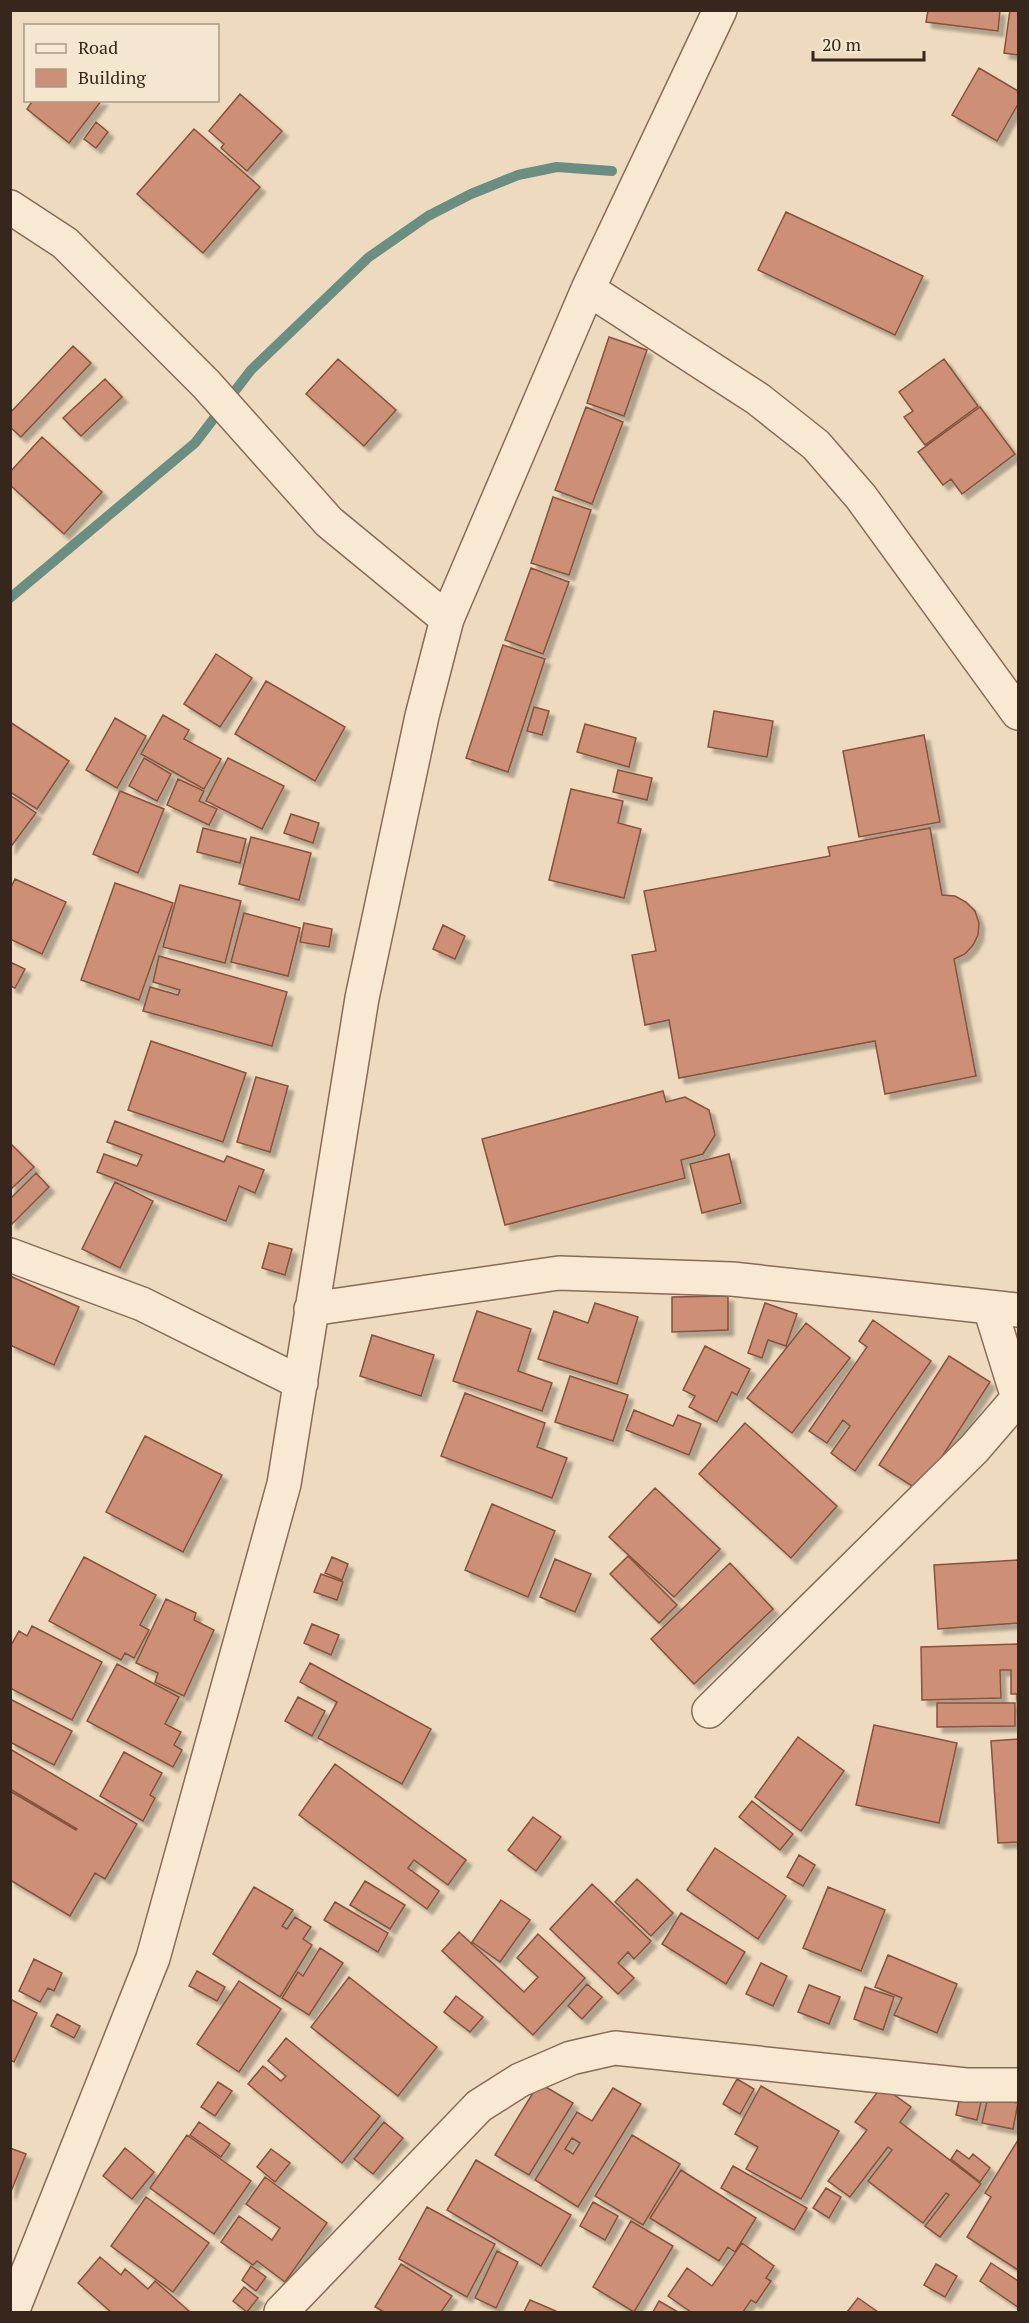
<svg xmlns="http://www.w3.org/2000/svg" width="1029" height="2323" font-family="'PT Serif',serif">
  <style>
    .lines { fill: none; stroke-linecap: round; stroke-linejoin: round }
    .stream { stroke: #6a8e81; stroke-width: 10 }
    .building { fill: #cd8f75; stroke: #86523d; stroke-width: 1.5; fill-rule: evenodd; filter: url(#shadow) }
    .minor-casing { stroke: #876b58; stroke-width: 36 }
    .minor { stroke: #f9e9d3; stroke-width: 33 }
  </style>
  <defs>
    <filter id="shadow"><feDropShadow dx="5.5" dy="5.5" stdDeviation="1.5" flood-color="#0004"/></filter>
  </defs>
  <rect width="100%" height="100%" fill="#eedbbf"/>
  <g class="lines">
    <path class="stream" d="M10,598L195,443L251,370L369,257L428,216L471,194L518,175L557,167L612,171"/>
  </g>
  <path class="building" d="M928,10H1000L998,31L926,22Z
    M1010,10H1018V55L1004,53Z
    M979,68L1018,91V104L997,141L952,115Z
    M240,94L282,131L247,171L221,148L224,144L209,131Z
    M33,100H102L69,143L27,109Z
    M96,122L108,132L96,148L84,139Z
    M194,129L260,187L203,253L137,194Z
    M786,212L923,276L895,335L758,270Z
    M609,337L647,350L624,416L587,403Z
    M73,346L91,363L21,437L10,427V413Z
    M338,359L396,410L364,446L306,394Z
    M944,359L978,406L925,445L904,417L913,411L899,392Z
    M105,379L122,397L81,436L63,418Z
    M586,407L623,422L592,504L555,490Z
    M980,407L1015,454L962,494L951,479L943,485L918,452Z
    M42,437L102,492L64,534L10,485V472Z
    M553,497L591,510L569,575L531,563Z
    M531,568L569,582L543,654L505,640Z
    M503,645L545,659L508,772L466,758Z
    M216,654L252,678L220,727L184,704Z
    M266,681L345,727L315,781L235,734Z
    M534,707L549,711L542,735L527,731Z
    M714,711L773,721L767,757L708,747Z
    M163,715L189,730L184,739L221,759L204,789L141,754Z
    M115,718L146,736L117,788L86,770Z
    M10,722L69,761L37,809L10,792Z
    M585,724L636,738L629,767L577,752Z
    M924,735L940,822L859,837L843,751Z
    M144,758L171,774L157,801L129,786Z
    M228,758L284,786L262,829L206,801Z
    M618,770L652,778L647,800L613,792Z
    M178,779L204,791L199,801L217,809L209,825L167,805Z
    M571,789L623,801L618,823L641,829L624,898L549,880Z
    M120,791L164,809L138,873L93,854Z
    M10,795L36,813L10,848Z
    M291,814L319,823L313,843L284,833Z
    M203,828L246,839L240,863L197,852Z
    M930,828L942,895L955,896L966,902L975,911L979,923L978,935L973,945L965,954L954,959L976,1076L885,1094L875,1041L679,1078L669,1020L645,1025L632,955L656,951L644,891L830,856L828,847Z
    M251,837L311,853L299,900L239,884Z
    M15,879L66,902L42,954L10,939V889Z
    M115,883L173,903L139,1000L81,980Z
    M180,885L241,901L225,963L163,947Z
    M244,913L300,928L288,976L231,962Z
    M304,923L332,929L329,947L300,942Z
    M443,925L465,936L455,959L433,949Z
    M159,956L287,992L272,1046L143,1011L150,987L178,995L180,990L153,982Z
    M10,962L25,969L15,988L10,986Z
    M151,1041L246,1073L223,1142L128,1110Z
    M256,1077L288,1086L270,1152L237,1142Z
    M663,1091L666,1102L685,1097L709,1110L715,1135L703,1154L681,1160L685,1178L505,1225L482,1139Z
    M115,1121L224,1162L227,1156L264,1170L255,1193L239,1186L226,1221L97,1172L104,1154L137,1166L142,1155L107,1142Z
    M10,1143L34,1167L10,1190Z
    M729,1154L741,1203L702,1213L690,1164Z
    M36,1173L49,1187L12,1224L10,1222V1199Z
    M115,1182L153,1201L120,1268L82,1249Z
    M269,1243L292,1249L285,1275L262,1268Z
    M10,1276L79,1307L54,1365L10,1345Z
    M728,1296V1330L672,1332V1297Z
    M595,1303L638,1317L617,1384L538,1359L554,1311L588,1323Z
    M765,1303L797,1314L786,1346L768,1340L762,1358L748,1353Z
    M477,1311L531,1329L518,1371L552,1383L542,1411L453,1381Z
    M873,1320L931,1361L855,1471L831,1453L850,1426L843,1420L827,1443L809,1431L867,1347L859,1341Z
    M806,1323L850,1358L792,1433L747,1398Z
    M372,1335L434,1355L421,1396L360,1376Z
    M705,1346L750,1369L737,1395L732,1392L717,1422L689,1407L695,1396L683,1390Z
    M949,1356L990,1382L920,1491L879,1465Z
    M570,1376L628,1395L613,1441L555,1422Z
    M465,1393L545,1423L537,1447L567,1458L552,1498L441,1456Z
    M634,1410L673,1426L678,1415L701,1424L689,1455L626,1430Z
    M745,1423L837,1506L791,1558L699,1474Z
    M145,1436L222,1475L183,1552L106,1512Z
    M655,1488L720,1549L674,1597L609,1537Z
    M492,1504L555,1531L528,1597L465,1570Z
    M628,1556L677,1605L659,1623L610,1574Z
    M84,1557L156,1595L140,1625L149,1630L134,1658L125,1653L121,1660L49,1621Z
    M332,1557L348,1564L342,1580L325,1573Z
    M555,1559L591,1574L575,1612L540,1597Z
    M1018,1560V1623L938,1629L934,1565Z
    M730,1563L773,1609L694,1684L651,1639Z
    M321,1574L343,1582L337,1600L314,1592Z
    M166,1599L196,1613L194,1620L214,1630L184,1696L155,1682L158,1673L136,1663Z
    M312,1624L339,1635L331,1655L304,1643Z
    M32,1626L102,1662L72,1720L10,1688V1647L19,1631L27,1636Z
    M1018,1644V1732L1017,1694H1011V1670H1000L1001,1698L922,1700L921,1647Z
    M310,1663L431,1729L402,1784L318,1738L337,1702L300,1682Z
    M117,1664L179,1697L165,1724L181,1732L174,1745L182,1750L173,1767L87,1721Z
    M298,1697L325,1711L312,1736L285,1721Z
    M10,1699L72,1731L54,1765L10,1742Z
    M937,1703H1015V1726L937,1727Z
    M874,1725L957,1743L939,1823L856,1805Z
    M798,1737L844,1771L801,1831L755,1797Z
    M1018,1739V1842L998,1843L991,1741Z
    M10,1749L137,1824L105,1879L95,1873L70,1916L10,1880V1791L76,1830L77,1829L10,1789Z
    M124,1752L162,1773L150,1795L155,1798L143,1821L100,1796Z
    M335,1764L466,1860L448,1885L414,1860L408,1868L439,1891L427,1909L299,1815Z
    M752,1801L793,1834L780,1850L739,1817Z
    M533,1817L561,1837L536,1871L508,1850Z
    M715,1848L786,1896L758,1939L687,1890Z
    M799,1855L815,1865L803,1886L787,1877Z
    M637,1879L673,1913L651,1936L615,1902Z
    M365,1881L405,1905L390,1929L350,1905Z
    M592,1884L651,1941L634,1959L628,1952L618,1963L634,1978L618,1994L550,1929Z
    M254,1887L293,1910L282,1926L287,1929L295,1917L311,1927L303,1939L312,1945L280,1997L213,1954Z
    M828,1887L885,1910L861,1971L803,1948Z
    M501,1900L530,1920L500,1962L472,1942Z
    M335,1902L388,1933L378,1952L324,1920Z
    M681,1913L745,1952L726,1984L662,1944Z
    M459,1932L524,1992L538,1977L517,1958L538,1934L585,1978L533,2035L442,1951Z
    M320,1948L343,1963L309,2015L282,1998L298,1972L303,1976Z
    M888,1955L957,1984L937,2033L894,2015L902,1998L875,1987Z
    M34,1959L62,1973L54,1991L48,1988L40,2002L19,1991Z
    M761,1963L787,1976L773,2006L746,1994Z
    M197,1971L225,1987L217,2001L189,1986Z
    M349,1977L437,2047L398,2096L311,2027Z
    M239,1981L281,2009L239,2072L197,2044Z
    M587,1984L602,1997L582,2019L568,2006Z
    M809,1985L840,1997L829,2024L798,2012Z
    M865,1987L894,1997L883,2030L854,2019Z
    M456,1996L483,2017L470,2032L444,2012Z
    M10,1999L37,2013L14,2062L10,2060Z
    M57,2014L80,2026L74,2038L51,2026Z
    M286,2038L380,2116L342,2163L248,2084L263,2066L281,2081L286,2076L268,2061Z
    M737,2079L754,2089L740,2114L723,2104Z
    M218,2082L232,2091L215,2116L201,2107Z
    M539,2083L573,2103L529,2175L495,2155Z
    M761,2086L839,2131L801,2199L746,2169L758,2147L735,2134Z
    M882,2086L911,2107L900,2122L981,2184L940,2237L925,2226L949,2195L946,2193L923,2223L868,2181L892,2150L888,2147L850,2197L828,2181L867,2130L855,2122Z
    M613,2088L641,2104L578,2207L535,2180L577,2112L592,2121ZM572,2138L580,2143L573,2154L565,2149Z
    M961,2092L982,2097L977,2120L956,2115Z
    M988,2097L1018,2103L1013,2129L982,2123Z
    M199,2122L230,2144L221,2157L190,2135Z
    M384,2122L403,2138L373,2174L354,2159Z
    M187,2135L251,2181L214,2234L150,2188Z
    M632,2135L680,2164L643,2225L595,2196Z
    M1018,2140V2270L967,2237L991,2197L985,2193Z
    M10,2148L26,2154L10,2194Z
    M125,2148L154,2172L132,2199L103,2176Z
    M271,2149L290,2163L275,2182L257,2167Z
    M957,2150L969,2159L973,2154L990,2168L980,2182L951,2159Z
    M476,2160L571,2215L541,2266L447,2210Z
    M733,2166L807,2208L794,2230L721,2188Z
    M681,2170L756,2218L735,2252L728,2247L719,2261L650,2218Z
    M265,2177L327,2223L285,2282L257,2261L253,2265L221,2242L239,2216L272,2240L280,2228L246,2204Z
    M826,2188L841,2197L829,2218L813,2208Z
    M146,2197L209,2243L173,2292L111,2246Z
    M593,2202L618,2216L605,2240L580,2226Z
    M427,2207L495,2244L467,2297L399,2259Z
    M631,2221L673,2246L634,2312L593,2287Z
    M742,2243L774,2266L766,2278L771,2281L756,2303L751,2300L743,2312H691L668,2296L687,2268L712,2286Z
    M497,2251L518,2262L496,2308L475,2298Z
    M100,2257L121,2275L125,2269L148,2289L155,2281L190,2312H111L78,2283Z
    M991,2263L1018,2281V2307L980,2281Z
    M401,2264L452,2296L441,2312H384L375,2307Z
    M936,2264L957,2276L945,2297L924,2285Z
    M251,2266L266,2277L256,2291L242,2280Z
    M244,2287L258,2298L247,2312L233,2301Z
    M858,2298L878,2312H847Z
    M530,2300L558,2312H524Z
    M659,2301L678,2312H653Z"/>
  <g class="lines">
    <g class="minor-casing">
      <path id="minor" d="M10,207L65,243L206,384L329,522L447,619
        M588,289L758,399L816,445L861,497L1018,713
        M10,1255L142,1304L301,1383
        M311,1309L559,1273L732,1279L1018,1310
        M709,1711L974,1449L1018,1398L990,1308
        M12,2312L153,1958L284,1484L362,998L422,716L447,619L588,289L720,10
        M281,2312L479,2106L520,2080L571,2058L615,2048L966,2085H1018"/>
    </g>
    <use href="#minor" class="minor"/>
  </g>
  <rect width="1029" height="2323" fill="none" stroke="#36261c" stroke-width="24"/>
  <rect x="24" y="24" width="195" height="78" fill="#f5e6cf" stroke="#a99987" stroke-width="1.5"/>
  <rect x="36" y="44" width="30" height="9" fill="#f9e9d3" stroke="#a99987" stroke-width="1.5"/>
  <text x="78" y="54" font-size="18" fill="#36261c">Road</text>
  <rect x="36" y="69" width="30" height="18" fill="#cd8f75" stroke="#a99987" stroke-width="1.5"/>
  <text x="78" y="84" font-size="18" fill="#36261c">Building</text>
  <path d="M813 51v9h111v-9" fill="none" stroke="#36261c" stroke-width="3"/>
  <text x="822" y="51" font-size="18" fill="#36261c" stroke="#f5e6cf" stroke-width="4.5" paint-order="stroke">20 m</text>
</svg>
